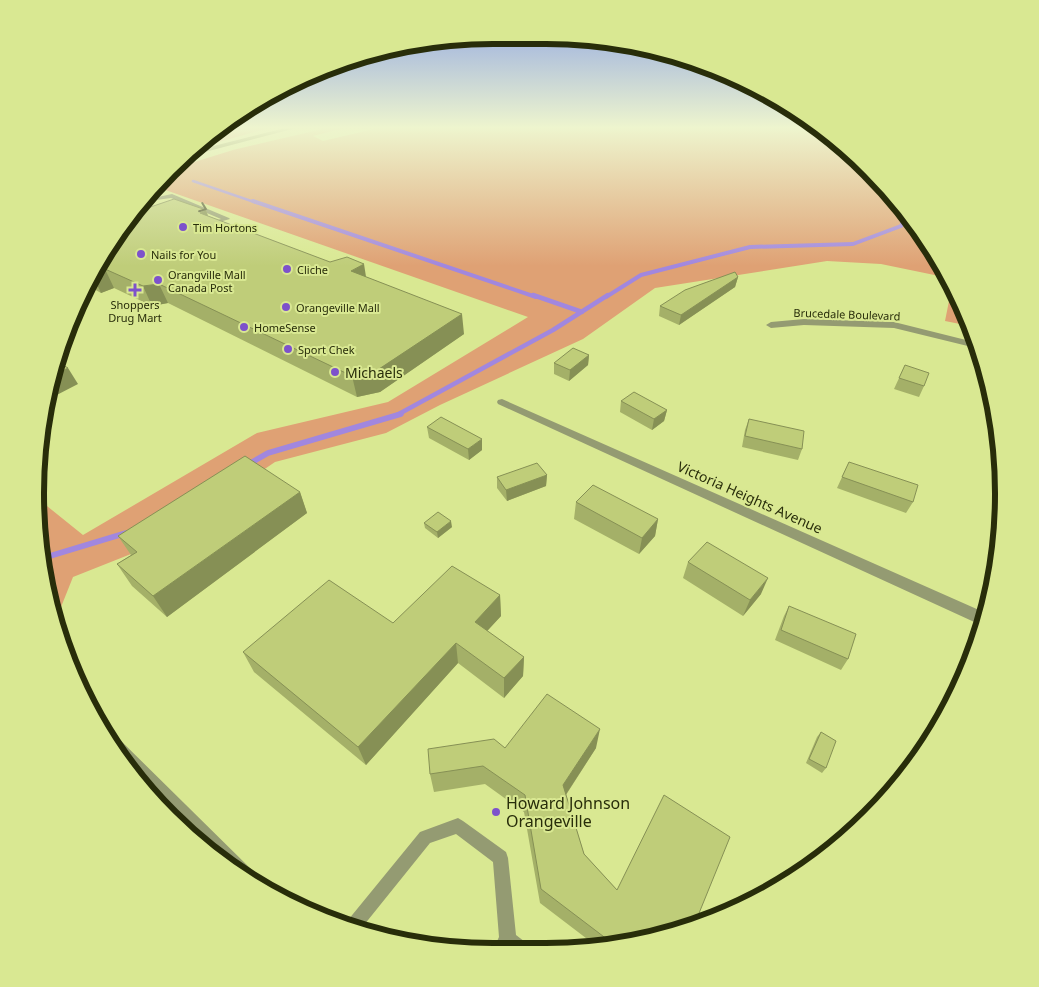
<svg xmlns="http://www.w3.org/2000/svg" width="1039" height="987" font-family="'Noto Sans',sans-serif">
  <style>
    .green { fill: #dfa174 }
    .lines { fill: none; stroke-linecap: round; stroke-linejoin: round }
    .stream-far3 { stroke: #a187df; stroke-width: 2.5 }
    .stream-far2 { stroke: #a187df; stroke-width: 4 }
    .stream-far1 { stroke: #a187df; stroke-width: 4.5 }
    .stream { stroke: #a187df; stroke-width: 5.5 }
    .lane { fill: #949b72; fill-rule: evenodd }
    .street { fill: #949b72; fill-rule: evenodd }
    .secondary { fill: #717a3b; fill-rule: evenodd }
    .wall { fill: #a4b068 }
    .shaded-wall { fill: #869055 }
    .building { fill: #bfcd79; stroke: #869055 }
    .oneway { stroke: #4e542e }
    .poi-dot { fill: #7d52cb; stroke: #d9e892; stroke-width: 2 }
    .labels { text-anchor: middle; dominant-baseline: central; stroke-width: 4; stroke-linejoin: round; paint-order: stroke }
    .far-poi-label { font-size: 11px; fill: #282d0a; stroke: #d9e892; text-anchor: start }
    .far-street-label { font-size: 11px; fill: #282d0a; stroke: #d9e892 }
    .poi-label { font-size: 14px; fill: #282d0a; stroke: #d9e892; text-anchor: start }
    .street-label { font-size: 14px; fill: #282d0a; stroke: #d9e892 }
    .near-poi-label { font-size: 16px; fill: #282d0a; stroke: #d9e892; text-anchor: start }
    .rim { fill: none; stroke: #282d0a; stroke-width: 6 }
  </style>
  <rect width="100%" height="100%" fill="#d9e892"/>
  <path class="green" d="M219,127L218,129L272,127L194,149Z
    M331,127H348L313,136L323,141L382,127H821L890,191L943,264L949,278L881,264L827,261L655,288L583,339L440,405L386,433L275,462L183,524L131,554L73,577L55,622L39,553L37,498L83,535L257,433L388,402L528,317L154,186L172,169L233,150Z
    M952,286L970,326L945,321Z"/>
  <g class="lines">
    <path class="stream-far3" d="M830,134L828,140L857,171L886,187
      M193,181L257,203"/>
    <path class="stream-far2" d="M253,201L536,297
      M606,297L641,275L750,247L853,244L901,226L907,214"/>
    <path class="stream-far1" d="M533,295L582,312
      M397,415L553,330L608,295"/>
    <path class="stream" d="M247,465L268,453L401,414
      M40,559L126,533"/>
    <path class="lane" d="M361,127H368L363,129Z
      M147,194L150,196L145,197Z
      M172,194L229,218L230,219L208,225V223L221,219L171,198L156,200L153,198Z
      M458,818L463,821L506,852L508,858L516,935L529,945L531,951L492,952L499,937L493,862L456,834L430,843L360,930L344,925L420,832Z"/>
    <path class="street" d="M804,319L894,322L978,343L980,349L894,328L804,325L771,328L766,325L771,322Z
      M502,399L988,614L983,626L498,404L497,402L498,400Z
      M110,734L116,736L254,872L257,879L255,883L239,875L166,811L143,787L105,735Z"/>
    <path class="secondary" d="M289,127H300L186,157L190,152Z"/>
  </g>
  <path class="wall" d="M206,210L208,216L366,277L464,334L380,392L357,397L168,303L152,306L114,288L101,293L87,285L96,264Z
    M738,277L735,287L679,325L659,316L660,306Z
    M589,355L588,365L569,381L554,374V363Z
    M905,365L924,386L919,397L894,389Z
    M621,401L667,410L664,421L652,430L620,412Z
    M749,419L802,449L798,460L742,447L745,430Z
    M427,427L482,450L469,460L429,438Z
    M849,462L913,502L906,513L837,488Z
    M547,475L546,486L507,501L497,488V477Z
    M300,492L307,513L167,617L132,586L117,564L131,555L118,536Z
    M576,502L658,519L655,536L639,554L574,519Z
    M424,523L452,527L438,538L425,528Z
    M688,562L761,594L743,616L683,578Z
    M500,595L501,616L487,631L524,657L523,676L504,698L458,663L366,765L254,672L243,652L393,623Z
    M789,606L848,659L841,670L775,640L784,616Z
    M821,732L826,768L822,773L806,763L817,737Z
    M505,748H596L566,795L584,854L617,890L693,928L605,948H599L540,903L524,812L485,784L434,792L430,774Z"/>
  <path class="shaded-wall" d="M206,210L212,228L200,213Z
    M364,264L367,283L351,271Z
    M105,269L114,288L101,293L92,274V273Z
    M738,277L735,287L679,325L681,315Z
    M159,284L168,303L152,306L143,286Z
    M462,314L464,334L380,392L357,397L352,376Z
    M589,355L588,365L569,381L570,370Z
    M68,368L78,384L49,399L53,376Z
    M667,410L664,421L652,430L654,419Z
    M482,439V450L469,460L468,449Z
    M547,475L546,486L507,501L506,490Z
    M300,492L307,513L167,617L153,596Z
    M658,519L655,536L639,554L642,538Z
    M451,521L452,527L438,538L437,532Z
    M768,578L761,594L743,616L750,600Z
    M500,595L501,616L477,642L475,622Z
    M456,643L458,663L366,765L358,747Z
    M524,657L523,676L504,698V678Z
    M600,729L596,748L561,802L563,785Z"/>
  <path class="building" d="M174,199L206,210L200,213L330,262L347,257L364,264L351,271L462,314L376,371L352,376L159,284L143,286L105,269L92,273L96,264L133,213Z
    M735,272L738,277L681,315L660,306L685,290Z
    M573,348L589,355L570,370L554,363Z
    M56,361L68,368L53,376Z
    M905,365L929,373L924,386L899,378Z
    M634,392L667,410L654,419L621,401Z
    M441,417L482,439L468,449L427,427Z
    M749,419L804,431L802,449L745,436Z
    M245,456L300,492L153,596L117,564L137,552L118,536Z
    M849,462L918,485L913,502L842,477Z
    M537,463L547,475L506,490L497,477Z
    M593,485L658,519L642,538L576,502Z
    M438,512L451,521L437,532L424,523Z
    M707,542L768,578L750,600L688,562Z
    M452,566L500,595L475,622L524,657L504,678L456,643L358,747L243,652L329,580L393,623Z
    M789,606L856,634L848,659L781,630Z
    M547,694L600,729L563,785L584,854L617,890L664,795L730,837L693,928L616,946L541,889L525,795L483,766L430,774L428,749L494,739L505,748Z
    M821,732L836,741L826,768L809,759Z"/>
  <defs><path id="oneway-chevron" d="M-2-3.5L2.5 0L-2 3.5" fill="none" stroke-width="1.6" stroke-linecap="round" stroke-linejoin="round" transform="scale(1.25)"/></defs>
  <use class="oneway" href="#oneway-chevron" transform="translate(203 208) rotate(21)"/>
  <linearGradient id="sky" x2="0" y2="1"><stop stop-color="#8ba2e4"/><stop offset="0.48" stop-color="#eef5ce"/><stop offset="1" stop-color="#eef5ce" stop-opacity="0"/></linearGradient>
  <rect width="1039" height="266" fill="url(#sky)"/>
  <g class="poi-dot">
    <circle cx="183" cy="227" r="5"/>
    <circle cx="141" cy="254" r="5"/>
    <circle cx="287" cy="269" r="5"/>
    <circle cx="158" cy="280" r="5"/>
    <path d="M132.5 282.5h5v5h5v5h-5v5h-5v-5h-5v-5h5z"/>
    <circle cx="286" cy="307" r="5"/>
    <circle cx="244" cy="327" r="5"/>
    <circle cx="288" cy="349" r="5"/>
    <circle cx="335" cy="372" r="5"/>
    <circle cx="496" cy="812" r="5"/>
  </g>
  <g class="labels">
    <g class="far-poi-label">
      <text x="193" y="227">Tim Hortons</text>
      <text x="151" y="254">Nails for You</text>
      <text x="297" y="269">Cliche</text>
      <text x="168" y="274">Orangville Mall<tspan x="168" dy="13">Canada Post</tspan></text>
      <text x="135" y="304" text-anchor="middle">Shoppers<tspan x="135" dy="13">Drug Mart</tspan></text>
      <text x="296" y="307">Orangeville Mall</text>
      <text x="254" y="327">HomeSense</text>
      <text x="298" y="349">Sport Chek</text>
    </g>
    <g class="far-street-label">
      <text transform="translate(847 314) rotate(2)">Brucedale Boulevard</text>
    </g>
    <g class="poi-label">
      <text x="345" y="372">Michaels</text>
    </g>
    <g class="street-label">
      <text transform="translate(750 497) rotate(24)">Victoria Heights Avenue</text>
    </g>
    <g class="near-poi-label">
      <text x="506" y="803">Howard Johnson<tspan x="506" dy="18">Orangeville</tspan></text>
    </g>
  </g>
  <path d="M0 0H1039V987H0ZM493 44H546A449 449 0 0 1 995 493V494A449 449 0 0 1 546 943H493A449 449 0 0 1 44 494V493A449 449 0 0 1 493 44Z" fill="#d9e892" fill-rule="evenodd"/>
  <path class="rim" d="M493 44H546A449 449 0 0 1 995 493V494A449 449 0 0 1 546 943H493A449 449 0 0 1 44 494V493A449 449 0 0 1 493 44Z"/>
</svg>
